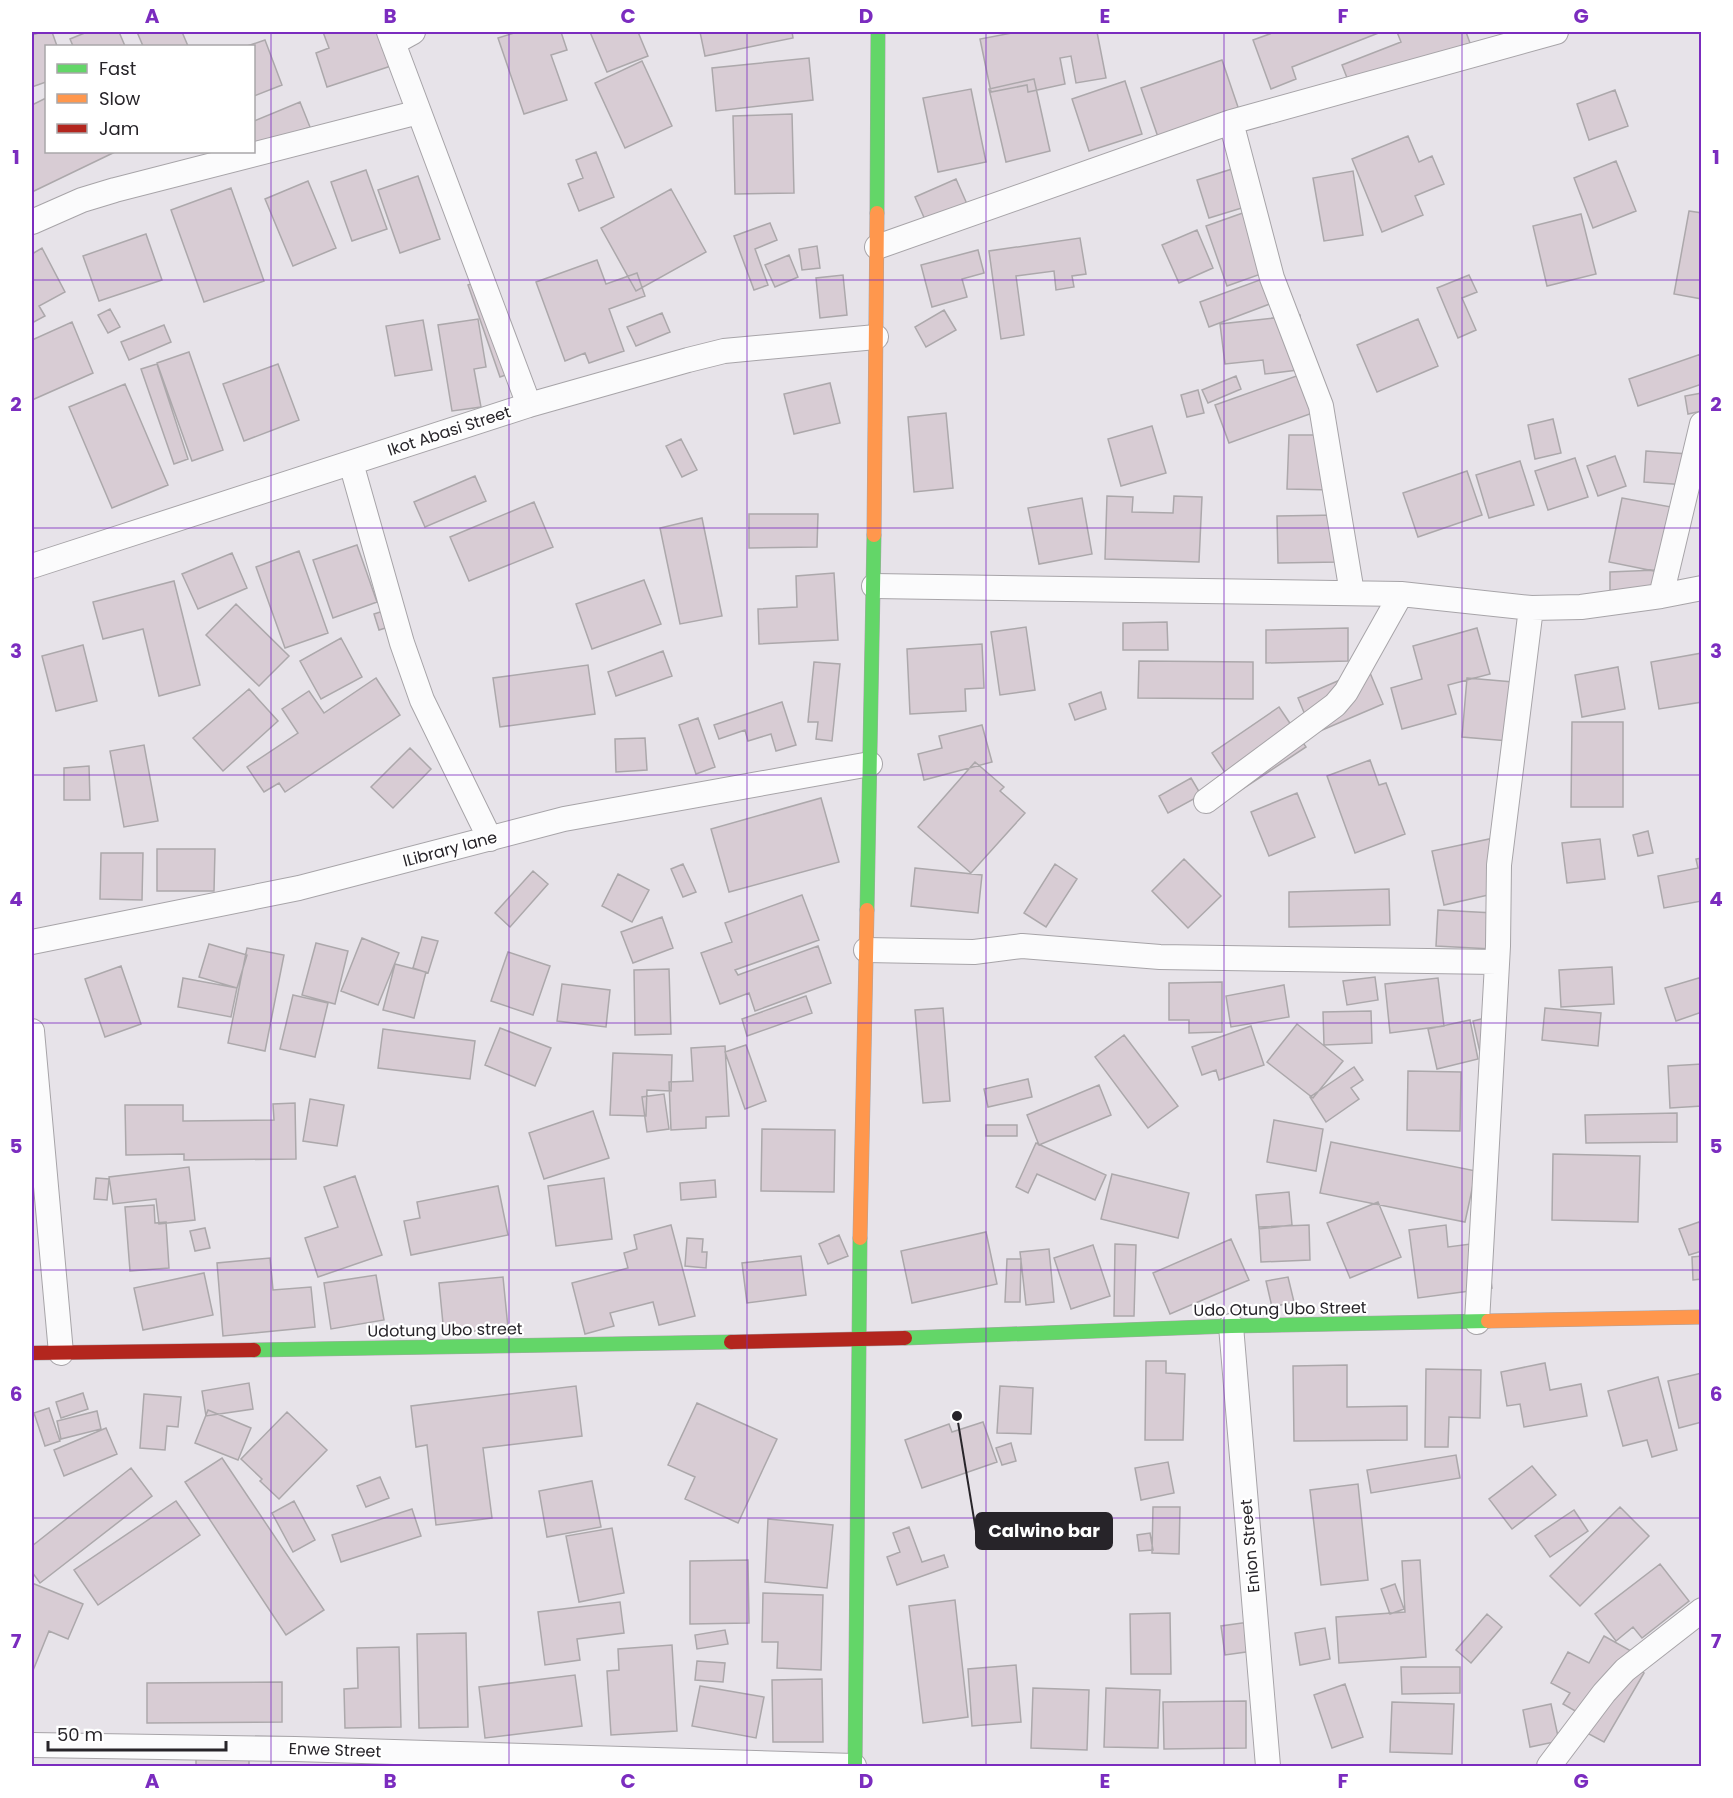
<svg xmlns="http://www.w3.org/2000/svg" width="1733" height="1798" font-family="Poppins,sans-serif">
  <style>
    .building { fill: #d8ccd4; stroke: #aca8ab; stroke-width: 1.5 }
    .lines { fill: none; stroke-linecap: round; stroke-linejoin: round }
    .street-casing { stroke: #a7a4a8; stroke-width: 26 }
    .fast-casing { stroke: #a7a4a8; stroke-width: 15 }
    .slow-casing { stroke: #a7a4a8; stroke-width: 15 }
    .jam-casing { stroke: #a7a4a8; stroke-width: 15 }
    .street { stroke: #fbfbfc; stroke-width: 24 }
    .fast { stroke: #63d668; stroke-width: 14 }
    .slow { stroke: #ff974d; stroke-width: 14 }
    .jam { stroke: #b3261e; stroke-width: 14 }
    .grid { fill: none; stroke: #7b2cbf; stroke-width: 1.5; stroke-opacity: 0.55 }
    .labels { text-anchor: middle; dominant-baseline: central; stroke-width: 4.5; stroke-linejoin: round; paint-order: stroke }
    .street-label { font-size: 16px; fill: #272429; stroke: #fff }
    .leader { fill: none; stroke: #272429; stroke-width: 2 }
    .callout-dot { fill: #272429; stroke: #fff; stroke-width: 2 }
    .callout { fill: #272429; stroke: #272429; stroke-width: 2 }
    .callout-label { font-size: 18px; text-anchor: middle; font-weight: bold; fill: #fff }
    .neatline { fill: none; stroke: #7b2cbf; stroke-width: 2 }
    .grid-label { font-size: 20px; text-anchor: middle; font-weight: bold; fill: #7b2cbf }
  </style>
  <rect width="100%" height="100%" fill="#e7e3e9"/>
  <path class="building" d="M42,32H52L57,46H46V82L32,87V35Z
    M87,32H119L125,46H73L70,39Z
    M137,32H182L188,46H143Z
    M323,32H379L391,66L327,87L316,53L329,48Z
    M517,32H561L567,50L551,55L567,100L524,114L498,38Z
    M590,32H638L648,56L607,72Z
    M700,32H792L793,38L705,56Z
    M1017,32H1097L1106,78L1076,83L1071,56L1060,58L1065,84L1028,92L1027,85L991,92L980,39Z
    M1275,32H1381L1292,67L1296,79L1271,89L1253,40Z
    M1397,32H1466L1470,43L1351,88L1342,65L1401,42Z
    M265,40L282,85L254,96V46H247Z
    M809,58L813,100L716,111L712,68Z
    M1222,60L1239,110L1158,137L1141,88Z
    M642,61L672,126L625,148L595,83Z
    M1034,79L1050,151L1006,162L989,89Z
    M1125,81L1142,134L1089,151L1072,99Z
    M971,89L986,162L938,172L923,98Z
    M1615,90L1628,126L1589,140L1577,104Z
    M46,98V152H115L32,192V105Z
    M300,102L310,127L254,149V121Z
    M792,114L794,193L735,194L733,116Z
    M1408,136L1419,162L1432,156L1444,184L1415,196L1423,215L1382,232L1352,159Z
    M596,152L614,197L579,211L568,184L583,178L576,160Z
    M1616,161L1636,211L1593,228L1574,178Z
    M1232,169L1245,207L1209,218L1197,180Z
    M366,170L387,229L352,241L331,182Z
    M1353,171L1363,235L1324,241L1313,178Z
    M418,176L440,239L400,253L378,190Z
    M956,179L967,204L926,222L915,197Z
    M308,181L336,248L293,266L265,199Z
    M231,188L264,281L204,302L171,210Z
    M671,189L706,252L636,291L601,228Z
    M1254,209L1275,269L1227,286L1206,226Z
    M1689,211L1702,213V299L1674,294Z
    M1581,214L1596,274L1547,286L1533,226Z
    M770,223L777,240L755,249L768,285L754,290L734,236Z
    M1197,230L1213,268L1179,283L1162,245Z
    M146,234L162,280L99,301L83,256Z
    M1080,238L1086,274L1072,276L1074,287L1056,290L1054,271L1016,276L1024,335L1001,339L989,251Z
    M817,246L820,268L802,270L799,249Z
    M42,248L65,292L39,306L45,316L32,323V254Z
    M978,250L984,273L962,279L967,297L932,307L921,265Z
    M789,255L798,277L775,287L765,265Z
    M597,260L606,284L637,273L645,296L609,309L624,351L589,363L585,353L565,361L536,282Z
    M1279,273L1288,297L1209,327L1200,302Z
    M843,275L847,315L820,318L816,278Z
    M1469,275L1477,292L1462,298L1476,330L1458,338L1437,288Z
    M488,278L520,370L500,377L468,285Z
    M110,309L120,327L108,333L98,315Z
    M944,310L956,330L926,347L915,327Z
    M662,313L670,332L636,346L627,327Z
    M1300,315L1306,369L1265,374L1263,360L1225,364L1220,324Z
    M478,319L486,367L474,369L481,407L452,411L438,325Z
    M1418,319L1438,366L1377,392L1357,345Z
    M423,320L432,370L395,376L386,326Z
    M72,322L93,373L32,400V340Z
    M164,325L171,342L129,360L121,342Z
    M189,352L223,450L192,461L157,363Z
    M1701,354L1702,384L1638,406L1629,379Z
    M157,364L188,459L174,464L141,369Z
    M278,364L299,420L244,441L223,384Z
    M1319,368L1332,406L1229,443L1215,405Z
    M1236,376L1241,389L1208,403L1202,390Z
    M830,383L840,423L794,434L784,394Z
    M125,384L168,485L112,508L69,407Z
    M1198,390L1204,413L1187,417L1181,395Z
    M1702,393V411L1688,414L1685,396Z
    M946,413L953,488L914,492L908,417Z
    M1553,419L1561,453L1535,459L1528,425Z
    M1152,426L1166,473L1121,486L1108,439Z
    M1289,435H1334L1333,490L1287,489Z
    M681,439L697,470L682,477L666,446Z
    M1646,451L1689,454L1687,485L1644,482Z
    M1615,456L1626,486L1598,496L1587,466Z
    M1575,458L1588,497L1548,510L1535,471Z
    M1520,461L1534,505L1489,518L1476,475Z
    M1467,471L1482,515L1418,537L1403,493Z
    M475,476L486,501L425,527L414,502Z
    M1107,496L1133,497L1132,512L1173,513L1174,496L1202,497L1199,562L1105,559Z
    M1082,498L1092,554L1039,564L1028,508Z
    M1622,498L1682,509L1669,574L1609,562Z
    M534,502L553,547L469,581L450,537Z
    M749,514H818L817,547L749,548Z
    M1338,515L1339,562L1278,563L1277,516Z
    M702,518L722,616L680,624L660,528Z
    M357,545L377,602L333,618L313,560Z
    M299,551L328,633L285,648L256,567Z
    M232,553L247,588L198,609L182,574Z
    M1656,570L1657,589L1610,591V572Z
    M834,573L838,640L759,644L758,609L797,607L796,576Z
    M644,580L661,624L592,649L576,604Z
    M174,581L200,685L159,696L143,629L103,639L93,602Z
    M236,604L289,656L259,686L206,635Z
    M399,606L405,622L379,630L374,614Z
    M1167,622L1168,650H1123V623Z
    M1026,627L1035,690L1000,695L991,632Z
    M1348,628V661L1266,663V630Z
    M1477,628L1490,674L1448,685L1456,714L1402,729L1391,688L1422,679L1413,646Z
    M341,638L362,677L321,699L300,661Z
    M982,644L984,688L965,689L966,711L910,714L907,649Z
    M83,645L97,701L56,711L42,656Z
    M663,651L672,676L616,696L608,672Z
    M1702,653V702L1659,709L1651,662Z
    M1139,661L1253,662V699L1138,698Z
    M814,662L840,664L832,741L816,739L818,722H808Z
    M588,665L595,714L500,727L493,678Z
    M1618,667L1625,709L1582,717L1575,675Z
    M1368,668L1383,704L1313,734L1298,698Z
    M376,678L400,715L285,792L279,783L264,792L247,767L298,733L282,709L309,691L324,713Z
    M1467,678L1525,683L1521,742L1462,737Z
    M249,689L278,721L223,771L193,738Z
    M1101,692L1106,709L1075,720L1069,704Z
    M782,702L796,745L776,751L771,734L748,741L745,730L719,739L714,725Z
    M1279,707L1306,747L1238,792L1212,753Z
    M698,718L715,767L696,774L679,725Z
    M1572,722H1623V807H1571Z
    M982,725L992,762L924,780L918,754L942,748L939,736Z
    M645,738L647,770L616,772L615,739Z
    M144,745L158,821L124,827L110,751Z
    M410,748L431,769L393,808L371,787Z
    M1370,760L1379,785L1386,783L1405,834L1355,853L1327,776Z
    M975,762L1004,787L1000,791L1025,813L971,873L918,827Z
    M89,766L90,800H64V768Z
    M1191,778L1201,795L1168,813L1159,796Z
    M1297,793L1315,837L1269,856L1251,812Z
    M821,798L839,862L729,892L711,829Z
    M1648,831L1653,853L1638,856L1633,835Z
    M1494,838L1506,891L1444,905L1432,851Z
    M1600,839L1605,879L1567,883L1562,843Z
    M157,849H215L214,891H157Z
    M101,853H143L142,900L100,899Z
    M1702,858V901L1664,908L1658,876L1698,868L1696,859Z
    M1184,859L1221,896L1188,928L1152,891Z
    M683,864L696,892L683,897L671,869Z
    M1055,864L1077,879L1046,927L1024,913Z
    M915,868L982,875L978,913L911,906Z
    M533,871L548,884L510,927L495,913Z
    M618,874L649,890L632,922L602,906Z
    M1389,889L1390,925L1289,927V892Z
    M802,895L819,940L735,970L738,975L818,946L831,983L755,1011L749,993L720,1004L701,953L732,942L725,923Z
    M1438,910L1494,913L1492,949L1436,946Z
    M662,917L673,948L633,963L621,932Z
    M422,937L438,941L428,973L413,968Z
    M362,938L399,953L378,1005L341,991Z
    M316,943L348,951L335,1004L302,995Z
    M209,944L247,955L237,988L199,977Z
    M247,948L284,955L265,1051L228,1043Z
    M508,952L550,966L533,1015L491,1001Z
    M395,964L426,972L414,1018L383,1010Z
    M121,966L141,1024L105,1037L85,979Z
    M1612,967L1614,1004L1561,1007L1559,970Z
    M669,969L671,1034L635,1035L634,970Z
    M1375,977L1378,1000L1347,1005L1343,981Z
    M1702,977V1012L1676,1021L1665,988Z
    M183,978L237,988L231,1017L178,1007Z
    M1438,978L1444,1026L1390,1033L1385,984Z
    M1222,982V1032L1189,1033V1020H1169V983Z
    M562,984L610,990L606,1027L557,1021Z
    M1284,985L1289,1017L1231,1027L1226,996Z
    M293,995L328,1003L315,1057L280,1049Z
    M806,996L812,1013L747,1036L742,1019Z
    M943,1008L950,1101L923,1103L915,1010Z
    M1545,1008L1601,1013L1598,1046L1542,1040Z
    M1371,1011L1372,1043L1324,1045L1323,1012Z
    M1485,1018L1481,1057L1473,1021Z
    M1470,1020L1478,1059L1437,1069L1428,1029Z
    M1297,1024L1343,1061L1313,1098L1267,1062Z
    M1251,1026L1264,1065L1219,1080L1216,1070L1202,1075L1192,1047Z
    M500,1028L551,1048L535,1086L485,1065Z
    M383,1029L475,1041L470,1079L378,1068Z
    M1124,1035L1178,1106L1148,1128L1095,1057Z
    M746,1045L766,1101L745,1109L725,1052Z
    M725,1046L729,1116L706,1117V1128L671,1130L669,1082L693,1081L691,1048Z
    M613,1053L672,1055L671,1091L647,1090L646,1116L610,1115Z
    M1702,1064V1106L1670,1108L1668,1066Z
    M1354,1067L1363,1080L1351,1088L1359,1099L1326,1122L1310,1097Z
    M1408,1071L1461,1072L1460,1131L1407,1130Z
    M1028,1079L1032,1097L988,1107L984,1089Z
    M1099,1085L1111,1115L1039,1145L1027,1115Z
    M664,1094L669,1129L647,1132L642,1097Z
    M310,1099L344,1105L337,1146L303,1141Z
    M295,1103L296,1159L184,1160V1154L126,1155L125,1105H183V1121L274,1120L273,1104Z
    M593,1111L609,1158L544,1179L529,1133Z
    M1677,1113V1142L1586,1143L1585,1115Z
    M1274,1120L1323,1129L1316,1171L1267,1162Z
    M986,1125H1017V1136H986Z
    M762,1129L835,1130L834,1192L761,1191Z
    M1331,1142L1476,1171L1465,1222L1320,1193Z
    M1036,1143L1106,1175L1095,1200L1037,1174L1028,1193L1016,1187Z
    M1553,1154L1640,1156L1638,1222L1552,1220Z
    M189,1167L195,1220L159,1224L156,1199L113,1204L109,1177Z
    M1112,1174L1189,1193L1178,1238L1101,1219Z
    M355,1176L382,1255L318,1277L305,1238L338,1227L324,1187Z
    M96,1178L109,1179L107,1200L94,1199Z
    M604,1178L612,1239L556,1246L548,1186Z
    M715,1180L716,1197L681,1200L680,1183Z
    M498,1186L508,1235L411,1255L404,1221L420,1218L417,1202Z
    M1289,1192L1292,1225L1259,1229L1256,1195Z
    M1378,1202L1401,1257L1350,1278L1327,1223Z
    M154,1205L155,1223L166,1222L169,1268L130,1271L125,1207Z
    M1699,1222L1702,1229V1251L1689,1255L1679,1229Z
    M671,1225L695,1316L659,1325L653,1302L610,1313L614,1326L585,1334L572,1283L628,1268L624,1253L637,1249L634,1235Z
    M1309,1225L1310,1260L1261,1262L1259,1227Z
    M1446,1225L1448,1247L1486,1242L1492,1288L1418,1298L1409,1230Z
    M205,1228L210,1248L195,1251L190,1231Z
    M986,1232L997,1284L912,1303L901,1251Z
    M839,1235L848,1256L828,1264L819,1244Z
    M687,1238L703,1239L702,1252H707L706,1268L685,1266Z
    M1231,1239L1249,1280L1170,1314L1153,1273Z
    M1115,1244L1136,1245L1134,1316H1114Z
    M1093,1245L1110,1296L1071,1309L1054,1258Z
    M1049,1249L1054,1302L1026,1305L1020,1252Z
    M801,1256L806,1295L747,1303L742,1263Z
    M1702,1256V1279L1693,1280L1692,1257Z
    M270,1258L273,1290L311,1287L315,1327L223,1336L217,1263Z
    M1007,1259H1021L1020,1302H1005Z
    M204,1273L213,1315L143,1330L134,1288Z
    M376,1275L384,1320L331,1329L324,1283Z
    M503,1277L508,1328L444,1334L439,1283Z
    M1288,1277L1294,1302L1272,1307L1266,1281Z
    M1146,1361H1166V1373L1185,1374L1183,1440H1145Z
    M1545,1363L1550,1390L1581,1384L1587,1416L1524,1427L1520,1404L1507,1406L1501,1372Z
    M1347,1365V1407L1407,1406V1440L1294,1441L1293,1366Z
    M1426,1369L1481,1370L1480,1418L1449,1417L1448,1447H1425Z
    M1702,1373V1422L1679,1428L1668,1381Z
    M1658,1377L1677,1450L1652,1457L1647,1440L1623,1446L1608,1391Z
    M249,1383L253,1409L206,1416L202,1391Z
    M576,1386L582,1436L483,1448L492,1518L436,1525L427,1445L416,1447L411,1406Z
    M1000,1386L1033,1388L1031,1434L997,1433Z
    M83,1393L88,1409L61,1418L56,1402Z
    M144,1394L181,1397L178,1427L167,1426L165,1450L140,1448Z
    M697,1403L777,1439L738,1523L685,1499L695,1477L668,1465Z
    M49,1408L60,1441L45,1446L34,1413Z
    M208,1410L251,1428L238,1460L195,1443Z
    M97,1411L101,1429L61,1439L57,1421Z
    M287,1412L327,1450L279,1499L260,1481L262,1479L241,1459Z
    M983,1422L997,1462L922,1488L905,1440L949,1424L952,1432Z
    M106,1428L117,1454L64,1476L54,1450Z
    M1011,1443L1016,1461L1002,1465L996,1448Z
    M1456,1455L1460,1478L1371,1493L1367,1470Z
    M222,1458L324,1610L286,1635L185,1482Z
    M1168,1462L1174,1493L1141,1500L1135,1468Z
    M1532,1466L1556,1495L1512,1529L1489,1499Z
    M131,1468L152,1496L40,1583L32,1572V1546Z
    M380,1477L389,1498L366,1507L357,1486Z
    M592,1481L601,1527L547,1537L539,1491Z
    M1358,1484L1368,1580L1321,1585L1310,1490Z
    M176,1501L200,1535L98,1605L74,1570Z
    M294,1501L315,1540L293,1552L272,1513Z
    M1153,1507H1180L1179,1554L1152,1553Z
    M1620,1507L1649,1536L1580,1606L1550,1576Z
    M412,1509L421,1536L341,1562L332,1535Z
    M1574,1510L1588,1531L1550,1557L1535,1536Z
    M768,1519L833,1525L827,1588L765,1582Z
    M909,1527L922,1562L944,1555L948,1567L897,1585L887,1557L900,1552L893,1533Z
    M612,1528L624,1593L579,1602L566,1536Z
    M1150,1533L1153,1550L1139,1551L1137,1535Z
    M748,1560L749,1623L690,1624V1561Z
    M1420,1560L1426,1657L1339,1663L1336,1617L1405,1612L1402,1561Z
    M1660,1564L1689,1601L1642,1638L1633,1627L1616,1641L1595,1614Z
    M32,1583L83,1604L68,1639L49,1631L32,1673Z
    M1395,1584L1404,1609L1390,1614L1381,1589Z
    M763,1593L823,1595L821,1670L777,1668L778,1642H762Z
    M955,1600L968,1717L923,1723L909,1606Z
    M620,1602L624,1633L577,1639L580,1660L545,1665L538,1612Z
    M1170,1613L1171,1674H1131L1130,1614Z
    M1487,1614L1502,1627L1471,1663L1456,1650Z
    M1249,1622L1253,1651L1225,1655L1221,1626Z
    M1325,1628L1330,1659L1300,1665L1295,1633Z
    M725,1630L728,1644L697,1649L695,1635Z
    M466,1633L468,1727L419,1728L417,1634Z
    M1604,1636L1631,1651L1625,1662L1644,1673L1604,1742L1587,1733L1593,1721L1563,1704L1570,1693L1551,1683L1568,1652L1589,1663Z
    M672,1645L677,1731L611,1735L607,1671L619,1670L618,1649Z
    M399,1647L401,1727L345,1728L344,1689L358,1688L357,1648Z
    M697,1661L725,1663L723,1682L695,1680Z
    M1016,1665L1021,1722L972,1726L968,1669Z
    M1401,1667H1460V1693L1402,1694Z
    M575,1675L582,1726L485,1738L479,1687Z
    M822,1679L823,1742H773L772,1680Z
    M282,1682V1722L147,1723V1683Z
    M1345,1684L1363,1737L1332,1748L1314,1695Z
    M700,1686L764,1697L756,1738L692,1726Z
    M1033,1688L1089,1690L1087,1750L1031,1748Z
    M1106,1688L1160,1690L1158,1748L1104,1747Z
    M1246,1701V1748L1164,1749L1163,1702Z
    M1392,1702L1454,1704L1452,1754L1390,1752Z
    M1551,1704L1559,1741L1530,1747L1523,1710Z
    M249,1751V1766H196V1752Z"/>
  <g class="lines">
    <g class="street-casing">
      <path id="street" d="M389,32L529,405
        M393,43L413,32
        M1231,122L1272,278L1321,406L1352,593
        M32,222L82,200L115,190L419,112
        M877,247L1231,122L1556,32
        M351,463L402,643L422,700L490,839
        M32,566L529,405L688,360L724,351L876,337
        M874,586L1401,594L1531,608L1581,607L1661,596L1702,588
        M1661,596L1702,424
        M1206,801L1335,705L1346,692L1401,594
        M32,942L299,888L564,819L870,764
        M866,950L974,952L1022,946L1160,957L1497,962
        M32,1031L61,1353
        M1477,1322L1498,946L1499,865L1531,608
        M1231,1326L1268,1766
        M32,1745L295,1749L854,1766
        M1549,1766L1604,1693L1625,1670L1702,1610"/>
    </g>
    <g class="fast-casing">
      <path id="fast" d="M877,213L878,32
        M867,910L874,535
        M905,1338L1231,1326L1488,1321
        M254,1350L731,1342
        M855,1766L860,1238"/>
    </g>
    <g class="slow-casing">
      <path id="slow" d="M874,535L877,213
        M860,1238L867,910
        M1488,1321L1702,1317"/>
    </g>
    <g class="jam-casing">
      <path id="jam" d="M731,1342L905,1338
        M32,1353L254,1350"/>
    </g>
    <use href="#street" class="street"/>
    <use href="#fast" class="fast"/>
    <use href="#slow" class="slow"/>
    <use href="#jam" class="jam"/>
  </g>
  <path class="grid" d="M271,32V1766M509,32V1766M747,32V1766M986,32V1766M1224,32V1766M1462,32V1766M32,280H1702M32,528H1702M32,775H1702M32,1023H1702M32,1270H1702M32,1518H1702"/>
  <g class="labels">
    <g class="street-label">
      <text transform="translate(449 431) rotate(-18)">Ikot Abasi Street</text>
      <text transform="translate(450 849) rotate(-15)">lLibrary lane</text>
      <text transform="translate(1280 1309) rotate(-1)">Udo Otung Ubo Street</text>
      <text transform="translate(445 1330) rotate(-1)">Udotung Ubo street</text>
      <text transform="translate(1250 1546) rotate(-95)">Enion Street</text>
      <text transform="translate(335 1750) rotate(2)">Enwe Street</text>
    </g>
  </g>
  <path class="leader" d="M957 1416L976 1531"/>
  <circle class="callout-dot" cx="957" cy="1416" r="6"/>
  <rect class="callout" x="976" y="1513" width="136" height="36" rx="6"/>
  <g class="callout-label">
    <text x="1044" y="1537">Calwino bar</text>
  </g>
  <rect width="1733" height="1798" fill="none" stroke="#ffffff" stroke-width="66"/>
  <rect x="45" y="45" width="210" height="108" fill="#ffffff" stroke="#a9a7a9" stroke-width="1.5"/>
  <rect x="57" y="64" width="30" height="9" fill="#63d668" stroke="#a9a7a9" stroke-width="1.5"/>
  <text x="99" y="75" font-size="18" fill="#272429">Fast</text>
  <rect x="57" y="94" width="30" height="9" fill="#ff974d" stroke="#a9a7a9" stroke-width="1.5"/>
  <text x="99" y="105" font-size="18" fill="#272429">Slow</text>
  <rect x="57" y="124" width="30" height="9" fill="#b3261e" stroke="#a9a7a9" stroke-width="1.5"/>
  <text x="99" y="135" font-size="18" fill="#272429">Jam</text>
  <path d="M48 1741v9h178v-9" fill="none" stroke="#272429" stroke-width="3"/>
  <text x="57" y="1741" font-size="18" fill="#272429" stroke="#ffffff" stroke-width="4.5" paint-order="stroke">50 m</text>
  <rect x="33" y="33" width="1667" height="1732" class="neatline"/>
  <g class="grid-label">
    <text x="152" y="23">A</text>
    <text x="390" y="23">B</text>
    <text x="628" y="23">C</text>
    <text x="866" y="23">D</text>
    <text x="1105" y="23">E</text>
    <text x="1343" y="23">F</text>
    <text x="1581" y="23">G</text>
    <text x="16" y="164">1</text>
    <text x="1716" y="164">1</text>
    <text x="16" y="411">2</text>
    <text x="1716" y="411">2</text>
    <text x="16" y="658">3</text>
    <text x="1716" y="658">3</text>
    <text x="16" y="906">4</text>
    <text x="1716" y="906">4</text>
    <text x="16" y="1153">5</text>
    <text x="1716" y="1153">5</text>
    <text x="16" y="1401">6</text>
    <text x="1716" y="1401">6</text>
    <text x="16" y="1648">7</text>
    <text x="1716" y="1648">7</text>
    <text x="152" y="1788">A</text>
    <text x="390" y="1788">B</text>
    <text x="628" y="1788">C</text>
    <text x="866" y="1788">D</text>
    <text x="1105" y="1788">E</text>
    <text x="1343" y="1788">F</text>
    <text x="1581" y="1788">G</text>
  </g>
</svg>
